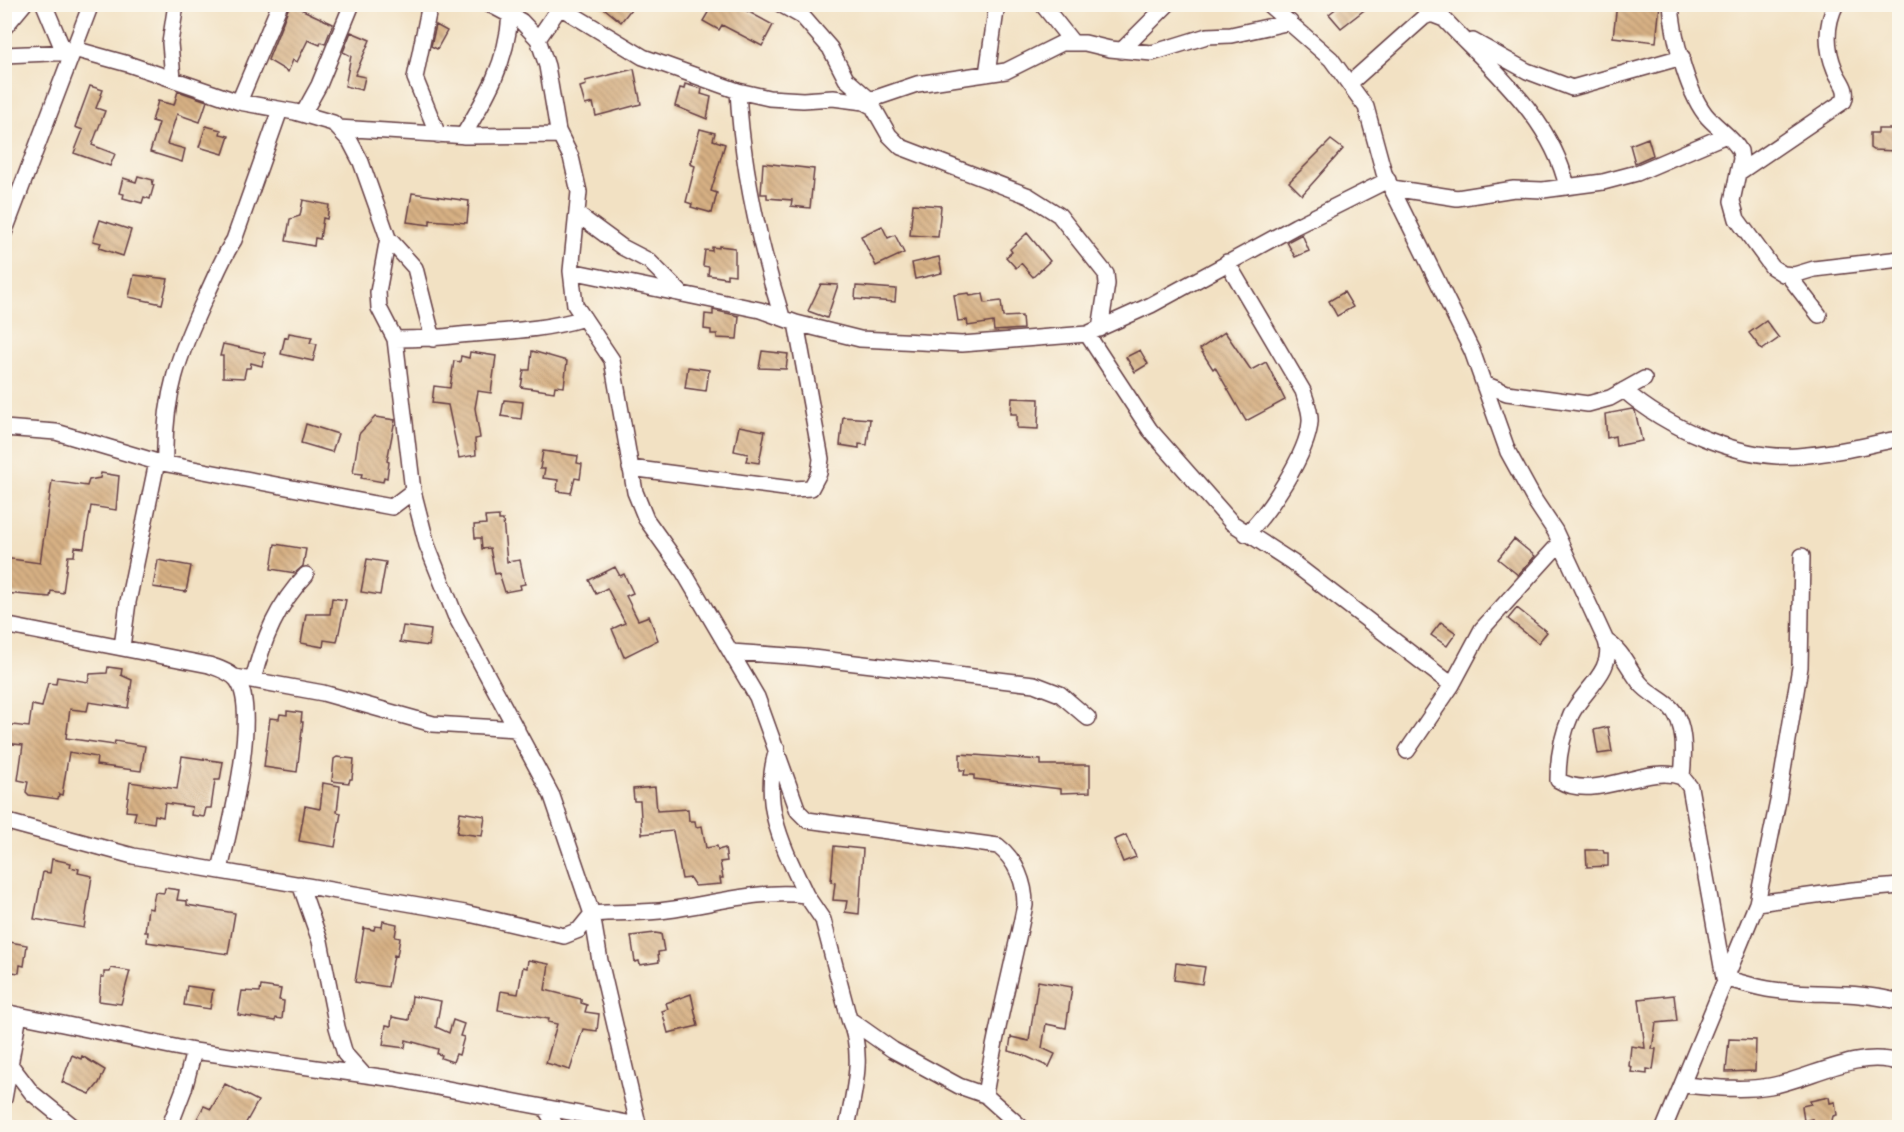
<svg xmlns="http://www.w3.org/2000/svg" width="1904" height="1132" font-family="'Playpen Sans',sans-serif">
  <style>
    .building { fill: url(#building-back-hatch) }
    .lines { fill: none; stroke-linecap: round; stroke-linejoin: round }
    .minor-casing { stroke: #633c42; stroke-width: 18 }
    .minor { stroke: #fff; stroke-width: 15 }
  </style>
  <defs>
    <pattern id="building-back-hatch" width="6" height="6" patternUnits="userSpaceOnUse" patternTransform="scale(1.5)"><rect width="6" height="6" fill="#d7b184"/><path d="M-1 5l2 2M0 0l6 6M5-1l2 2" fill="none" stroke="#b08f6c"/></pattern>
  </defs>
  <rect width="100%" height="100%" fill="#fbf7ec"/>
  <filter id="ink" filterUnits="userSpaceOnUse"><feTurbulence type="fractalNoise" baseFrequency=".0167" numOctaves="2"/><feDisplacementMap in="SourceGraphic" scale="12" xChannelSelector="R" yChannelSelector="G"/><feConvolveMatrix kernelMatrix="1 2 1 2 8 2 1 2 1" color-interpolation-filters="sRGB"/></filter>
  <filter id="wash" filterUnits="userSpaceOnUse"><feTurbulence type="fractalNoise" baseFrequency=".008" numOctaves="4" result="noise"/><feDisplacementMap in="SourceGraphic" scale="24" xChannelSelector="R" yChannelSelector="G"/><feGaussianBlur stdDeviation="1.35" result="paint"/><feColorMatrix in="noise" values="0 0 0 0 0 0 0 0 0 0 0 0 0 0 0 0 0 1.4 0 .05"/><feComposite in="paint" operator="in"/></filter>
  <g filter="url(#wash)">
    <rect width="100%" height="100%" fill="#f2e1c3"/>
    <g id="blocks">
      <path class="building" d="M290,4L333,24L325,44L321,42L320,45L308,40L297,62L293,60L288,72L268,60Z
        M599,4H635L621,22Z
        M713,4H734L773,25L762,46L722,25L719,30L703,21Z
        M1342,4H1372L1341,28L1329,14Z
        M1617,4H1660L1656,42L1613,37Z
        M436,25L447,31L437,49L431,46Z
        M351,32L370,40L355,75L365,77L362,90L345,86L351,56L343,52Z
        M634,69L641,104L596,116L593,103L585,105L580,87L586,85L585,81Z
        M685,84L702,89L701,94L711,97L707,119L675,106L680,88L684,89Z
        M90,86L103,90L96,108L105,111L92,145L115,154L110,166L74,153L83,130L75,127Z
        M178,91L207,101L200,122L177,114L167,144L185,149L182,162L150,152L159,123L152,121L158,101L174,105Z
        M206,126L221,130L220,134L229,136L223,154L199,147Z
        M700,129L715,133L713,140L725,144L711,191L717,193L712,213L691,207L692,204L686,202L695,166L690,164Z
        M1878,129H1898L1897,151L1873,150L1870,148V133H1878Z
        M1648,138L1653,155L1635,163L1630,145Z
        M1331,140L1343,149L1302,195L1289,182Z
        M763,163L814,169L810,208L791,206L792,200L767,198V194H761Z
        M138,176L153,180L152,184L154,185L150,199L144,197L142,203L123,198L124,194L119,193L123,178L136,182Z
        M412,193L469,201L467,223L430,220V225L407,222Z
        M303,200L329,205L327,219L323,218L320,239L315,238L314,246L286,241L290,219L300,216Z
        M913,204L941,206L938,237L910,235Z
        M100,220L131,230L123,256L99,248L101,243L93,241Z
        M882,226L888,238L895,235L904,253L876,266L861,236Z
        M1027,233L1050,261L1033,277L1021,263L1016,268L1006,257L1012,252L1010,249Z
        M1302,234L1309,251L1295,257L1287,242Z
        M719,246L735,248V275L727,274V278L708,275L709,267L703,266L705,250L712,251V247L719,248Z
        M939,257L942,273L915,279L912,263Z
        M134,275L168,279L162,304L129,297Z
        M821,284L838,285L827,318L808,311Z
        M856,286L896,289L895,302L855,299Z
        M1344,292L1353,307L1337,316L1329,301Z
        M969,293L970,296L983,294L985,303L1001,301L1003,317L1022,316L1023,329L994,331L993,322L968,326L967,320L958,321L954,295Z
        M713,310L739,316L737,339L717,338V334H711V330L704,329L705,314L713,315Z
        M1766,321L1779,338L1762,350L1749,333Z
        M1225,332L1251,370L1266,362L1285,400L1246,421L1215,367L1213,369L1200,349Z
        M289,333L312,337L310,343L317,344L313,361L281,354L285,337L288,338Z
        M223,344L265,353L262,366L251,363L250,368H246L244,378L223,377V356H220Z
        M1140,350L1148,364L1135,372L1126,357Z
        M532,351L567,361L564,387L555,386L554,392L521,387L524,370H530Z
        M762,351L788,354L786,369L759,368Z
        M470,352L496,356L491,393L478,391L475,408L480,438L475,439L476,455L459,458L448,405L432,403L434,386L450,388L454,361L460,362L461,356L469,358Z
        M688,367L709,370L706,391L685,388Z
        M1012,398L1039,399L1038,429L1017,428V414H1011Z
        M504,400L523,402L521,419L501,416Z
        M1632,409L1635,411L1642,441L1616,446L1615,436L1607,438L1605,414Z
        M375,417L395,420L387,461L389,462L387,478L384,477L383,482L361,478L362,474L353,473L359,434Z
        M843,417L870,419L867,445L859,444V448L840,445Z
        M306,424L338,434L332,452L301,443Z
        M739,426L765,431L759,463L746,461L748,454L734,451Z
        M543,451L578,456L577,463L582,464L580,479L575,478L571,493L557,491L558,480L543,478L545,469H540Z
        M101,473L119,476L116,510L91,506L84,548L75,547L74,556H68L63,593L51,591L50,597L4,593V558L40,563L52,481L87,486L89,480L100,478Z
        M499,516V520H503L507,562L520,560L525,584L520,585L521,589L505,592L499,573L495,574L490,548L482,549L481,538H475L474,525L486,524L485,517Z
        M1514,539L1535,556L1518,575L1498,559Z
        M275,544L306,549L303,566L295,573L271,569Z
        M367,559L386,562L380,595L361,592Z
        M158,560L191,566L186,592L153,587Z
        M615,567L620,576L624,574L633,593L626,596L638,620L649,616L658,640L624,657L612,629L625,623L607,588L596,594L589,580Z
        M332,598L346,600L337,642L324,640L323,647L301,643L306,614H330Z
        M1517,608L1547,632L1538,643L1508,619Z
        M1441,622L1456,633L1447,646L1431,635Z
        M403,626L431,630L429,646L400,642Z
        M108,667L122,669L121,675L132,680L128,708L89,702L87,711L70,709L66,738L114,745L115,741L145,746L141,771L96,765L97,757L69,752L62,795L59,794L58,799L29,795L26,792L28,782L18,780L23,745L4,743V724L29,727L32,705L42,707L48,683L56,684L57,677L88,682L90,674L107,673Z
        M287,711L302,713L301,722H303L297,772L264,767L270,718L279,719L280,714L287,715Z
        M1608,727L1612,752L1598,754L1594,730Z
        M960,754L1041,760V765H1090V792L1061,793V789L974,779V775H964L965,770H960Z
        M182,756L223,762L220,780H215L211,808H206L204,817L191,815L192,807L165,803L163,817L155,815L154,823L134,820L136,812L126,811L130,782L177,789Z
        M337,757L354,759L352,779H350L349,783L332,781L334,759Z
        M323,783L340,786L337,812L341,813L335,847L299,841L305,806L320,809Z
        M655,787L657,811L688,809L689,821H695L696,827L702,826L706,848L717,846L718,850L725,848L727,861L720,862L723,878H720L721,884L695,886L690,878L682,879L673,831L642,834L640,801H634L633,789Z
        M460,812L485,816L482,836L457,833Z
        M1126,835L1136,857L1123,862L1114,840Z
        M834,846L863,849L859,914L845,912L847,901L833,900L835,883L831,882Z
        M1586,850H1603L1604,853H1608V866L1587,867Z
        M52,859L71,863L70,867L79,869L78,873L92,876L84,928L34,919L43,872L50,873Z
        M165,888L179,890L177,900L187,901V905L235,913L228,954L147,942L148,932H145L148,908L152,909L155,892L164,893Z
        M383,921L397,924L395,937L400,938L397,956L394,955L388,987L355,982L364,928L374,930L375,926L382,927Z
        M655,933L661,934L664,951L658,952L659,962L640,965L639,961L635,962L631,936Z
        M4,941L27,945L24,966L20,965L19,973L4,971Z
        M528,960L549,964L545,990L581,999V1003L587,1005L585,1012L599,1014L597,1031L583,1029L570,1070L546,1063L557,1024L548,1022L549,1019L498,1010L501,991L518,994L523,967L527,968Z
        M1176,963L1205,967L1202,984L1174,980Z
        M111,968L130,971L121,1004L99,1001L101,977H104V972H110Z
        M1038,981L1072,987L1066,1028L1046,1024L1042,1048L1055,1054L1049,1067L1023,1055L1009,1051L1011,1037L1029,1041Z
        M187,986L213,990L210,1009L184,1005Z
        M261,986L281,989L279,1000L284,1001L282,1019L276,1018L275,1021L238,1015L242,991L260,992Z
        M691,994L698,1026L668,1033L662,1011L668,1009L666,1003Z
        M1674,995L1677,1021L1656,1023L1652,1049H1656L1653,1070L1647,1069V1074L1631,1072L1632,1067L1629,1066L1631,1046L1645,1048L1639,999Z
        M412,996L441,1001L436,1027L449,1033L453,1020L464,1024L460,1036L464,1037L459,1055L456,1054L453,1062L441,1058L442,1055L437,1054L438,1049L406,1040L405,1048L383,1045L386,1025L391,1026L392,1017L409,1020Z
        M1729,1039L1756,1040L1755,1071L1726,1072Z
        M72,1055L81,1059L82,1056L105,1070L99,1083L90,1094L62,1082Z
        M225,1084L258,1101L243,1128H192L204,1106L211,1109Z
        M1829,1097L1830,1103L1835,1102L1837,1115L1833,1116L1831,1125L1814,1128L1812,1119L1804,1121L1802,1106L1811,1104L1810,1101Z"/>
    </g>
  </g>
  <g filter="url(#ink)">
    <use href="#blocks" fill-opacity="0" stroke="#633c42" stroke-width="1.5"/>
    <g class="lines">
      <g class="minor-casing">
        <path id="minor" d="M44,4L64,52
          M430,4L415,78L438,135
          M489,4L521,21L538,39L547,66L558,131L571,157L579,192L571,271L575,305L612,360L635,492L646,519L683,571L757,697L798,811L807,820L998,846C1016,860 1025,883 1025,905C1012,969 995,1032 985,1095
          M780,4L803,17L830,48L846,79L870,100
          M1042,4L1073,43
          M1268,4L1331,59L1366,107L1384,173L1472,351L1508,452L1535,501L1555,531L1606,641C1616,670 1582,691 1571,715C1562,735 1558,759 1558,780C1595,803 1646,763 1682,777L1690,787L1724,978C1740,982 1757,988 1774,990C1817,996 1856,990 1900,1002
          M1671,4C1673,35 1686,89 1705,114C1715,127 1732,136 1740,151L1741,159L1732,201L1737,219L1772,267L1783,274L1794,275L1814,269L1900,259
          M560,7L643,57L738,91L769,98L803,100L833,98L864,102L873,107L889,135L901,147L1029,196L1059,215L1106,274L1107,284L1100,329
          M4,28L24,4
          M538,39L562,4
          M1473,41L1527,71L1572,88L1682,57
          M74,49L128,64L239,102L295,112L333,123L350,141L361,162L388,238L378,292L379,308L395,339L413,491L427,545L455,615L552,796L592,914L600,961L639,1128
          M1121,51L1168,4
          M4,55L74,52
          M987,74L997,4
          M173,79L170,43L176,4
          M1349,84L1424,17L1431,14L1444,19C1491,69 1552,118 1567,187
          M738,91C742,167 759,244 782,317
          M239,102L280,4
          M864,102L917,84L1006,71L1062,43H1085L1110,49L1152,53L1207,36L1231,35L1290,22
          M303,114L319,85L352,4
          M338,128L468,136L560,135
          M463,136C487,96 507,62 510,15
          M1738,173L1844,101C1849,88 1839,81 1835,70C1826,48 1825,26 1836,4
          M1392,188L1457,198L1514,189L1543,190L1603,182L1637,173L1726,135
          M577,214L622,247L649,261L680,292
          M4,233L91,4
          M388,238L415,268L433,339
          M1227,262L1303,391C1306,401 1311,411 1310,422C1308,453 1268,514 1246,534
          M571,271L760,310L796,323L860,339L962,344L1087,334L1151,305L1296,226L1388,180
          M1788,275L1819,315
          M1087,334L1150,430L1232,523L1292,562L1452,685
          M395,339C417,339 438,338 460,335C503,331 542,331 584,318
          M1484,384L1507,393L1588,404L1610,398L1644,379
          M1624,390C1666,427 1739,460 1797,456C1829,454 1860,447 1892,440
          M4,428L56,432L157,462L370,503L392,507L413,491
          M165,463C163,395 179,354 207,294C216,275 223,257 234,240L280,110
          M630,468L792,489L811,488L819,473L821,459L796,323
          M4,625L209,665C217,668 231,672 237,680C260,711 229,831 220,870
          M1606,641C1623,651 1628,668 1640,683C1648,693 1660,698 1669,706C1687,722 1684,756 1682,777
          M122,647L128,602L157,462
          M731,652L804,657L1034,684L1060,694L1088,718
          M235,677L323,693L433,724L517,729
          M253,680C263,640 277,605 306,575
          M777,749C760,805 783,846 806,895
          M1407,751L1452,685L1482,629L1560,543
          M4,821L133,856L465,913L564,936L579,930L592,914C617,911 643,914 667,910C713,904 760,889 806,895L823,920L849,1019L893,1050L959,1086L985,1095L1022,1128
          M300,884L320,941L337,1027L345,1054L363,1074
          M1757,903L1853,890L1900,886
          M4,1012L194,1051L395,1079L638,1125
          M12,1067L32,1093L75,1128
          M1682,1085C1711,1087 1741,1091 1770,1086C1811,1079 1858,1048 1900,1063
          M4,1099L19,1015
          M545,1108L557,1128
          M169,1128L184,1089L194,1051
          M847,1128C854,1090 865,1055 849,1019
          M1664,1128L1757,903L1778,801L1800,667L1802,556"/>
      </g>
      <use href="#minor" class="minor"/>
    </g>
  </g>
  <rect width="1904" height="1132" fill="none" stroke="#fbf7ec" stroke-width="24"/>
</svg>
